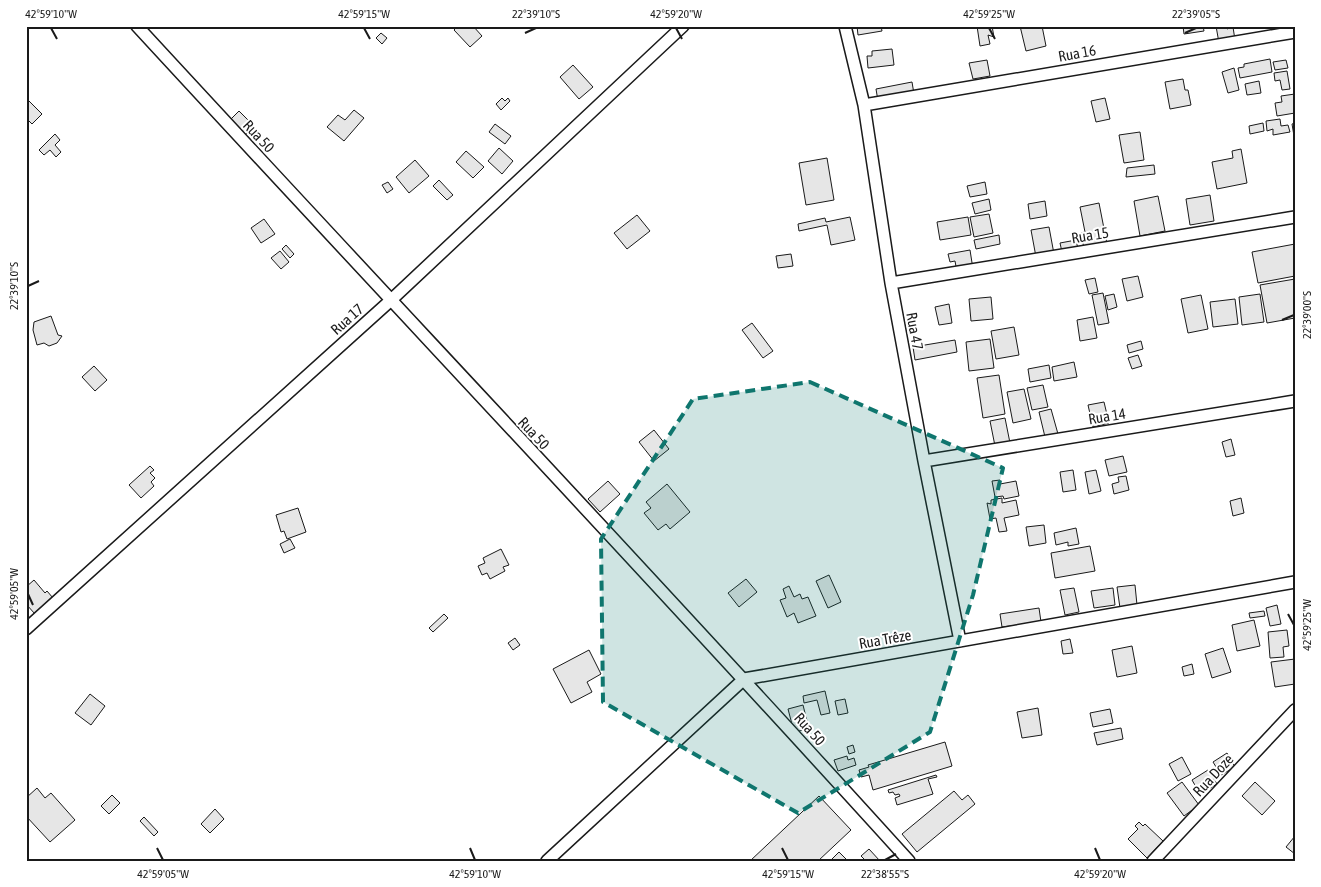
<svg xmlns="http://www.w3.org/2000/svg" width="1321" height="887" font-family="'Asap Condensed',sans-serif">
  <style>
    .building { fill: #e6e6e6; stroke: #1a1a1a }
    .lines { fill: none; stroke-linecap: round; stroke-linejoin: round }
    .minor-casing { stroke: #1a1a1a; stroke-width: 14 }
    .minor { stroke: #fff; stroke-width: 11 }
    .marked { fill: #0f766e; fill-opacity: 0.2; stroke: #0f766e; stroke-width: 4; stroke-dasharray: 10 6; stroke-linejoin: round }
    .ticks { fill: none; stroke: #1a1a1a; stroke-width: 2 }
    .labels { text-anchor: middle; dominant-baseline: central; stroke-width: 4; stroke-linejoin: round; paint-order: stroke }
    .street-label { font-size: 15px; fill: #1a1a1a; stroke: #fff }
    .neatline { fill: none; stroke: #1a1a1a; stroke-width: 2 }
    .ticks-label { font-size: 12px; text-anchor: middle; fill: #1a1a1a }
  </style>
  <rect width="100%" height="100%" fill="#fff"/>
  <path class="building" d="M458,26H473L482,36L470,47L454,30Z
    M857,26H881L882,31L858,35Z
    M977,26H992L994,37L988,35L990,44L980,46Z
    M1020,26H1042L1046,46L1026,51Z
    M1183,26H1203L1204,31L1184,34Z
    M1216,26H1227V29L1233,27L1235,40L1219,43Z
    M381,33L387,38L382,44L376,38Z
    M892,49L894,65L868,68L867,56H872V51Z
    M1270,59L1272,72L1240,78L1238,68L1244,67V64Z
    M987,60L990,76L973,79L969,63Z
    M1286,60L1288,68L1275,70L1273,62Z
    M573,65L593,87L579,99L560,77Z
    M1234,68L1239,90L1228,93L1222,72Z
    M1287,71L1290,89L1282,90L1280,80L1275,81L1274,73Z
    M1183,79L1185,90H1188L1191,105L1170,109L1165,82Z
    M1259,81L1261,93L1247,95L1245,84Z
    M912,82L914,94L878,101L876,89Z
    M1295,94V113L1277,116L1275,103L1282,102L1281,96Z
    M26,98L42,114L32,124L26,118Z
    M502,98L505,101L508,98L510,101L501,110L496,104Z
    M1105,98L1110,119L1096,122L1091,101Z
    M354,110L364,118L344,141L327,127L338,115L345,120Z
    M239,111L254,126L243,137L228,122Z
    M1280,119L1281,126L1288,125L1290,132L1273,135V129L1267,131L1266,121Z
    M1263,123L1264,131L1250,134L1249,126Z
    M1295,123V136H1294L1292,124Z
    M495,124L511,136L505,144L489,132Z
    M1140,132L1144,160L1124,163L1119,135Z
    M55,134L60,140L55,145L61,152L56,157L50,150L44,155L39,150Z
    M499,148L513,161L502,174L488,161Z
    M1241,149L1247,183L1217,189L1212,162L1233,158L1232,151Z
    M466,151L484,167L473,178L456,162Z
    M827,158L834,200L806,205L799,163Z
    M415,160L429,176L409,193L396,177Z
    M1154,165L1155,174L1126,177L1127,168Z
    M439,180L453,195L447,200L433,186Z
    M388,182L393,189L387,193L382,185Z
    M985,182L987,194L970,197L967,186Z
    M1210,195L1214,221L1190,225L1186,199Z
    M1158,196L1165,231L1140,236L1134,201Z
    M989,199L991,210L975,214L972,203Z
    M1045,201L1047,216L1030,219L1028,204Z
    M1099,203L1107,244L1084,249L1081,233L1085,232L1080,207Z
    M989,214L993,233L974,237L970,217Z
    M637,215L650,231L627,249L614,233Z
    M850,217L855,240L831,245L827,225L799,231L798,224L825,218L826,222Z
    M968,217L971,235L940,240L937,222Z
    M264,219L275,234L261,243L251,228Z
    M1049,227L1054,254L1036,257L1031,230Z
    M999,235L1000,244L976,249L974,240Z
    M1076,240L1078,249L1062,252L1060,243Z
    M1295,244V276L1258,283L1252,252Z
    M286,245L294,254L290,258L282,249Z
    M970,250L973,269L957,272L955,261L950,262L948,254Z
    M280,251L289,262L281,269L271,258Z
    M791,254L793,266L778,268L776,256Z
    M1138,276L1143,297L1127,301L1122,279Z
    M1095,278L1098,292L1089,294L1085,280Z
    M1295,279V318L1267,323L1260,285Z
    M1103,293L1109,323L1098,325L1092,295Z
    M1114,294L1117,307L1108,310L1105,296Z
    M1260,294L1264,322L1242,325L1239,297Z
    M1201,295L1208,329L1188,333L1181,299Z
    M991,297L993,319L971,321L969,299Z
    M1235,299L1238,324L1213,327L1210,302Z
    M949,304L952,323L939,325L935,307Z
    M51,316L58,335L62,336L57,343L49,346L44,343L37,345L33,330L34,322Z
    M1093,317L1097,338L1080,341L1077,320Z
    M752,323L773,351L763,358L742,330Z
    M1014,327L1019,355L996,359L991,331Z
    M990,339L994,368L969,371L966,342Z
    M955,340L957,352L915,360L913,347Z
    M1141,341L1143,349L1129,353L1127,345Z
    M1138,355L1142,366L1132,369L1128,358Z
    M1074,362L1077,377L1054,381L1052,367Z
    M1049,365L1051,378L1030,382L1028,369Z
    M94,366L107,380L95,391L82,377Z
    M999,375L1005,414L983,418L977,378Z
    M1043,385L1048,407L1032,410L1027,388Z
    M1024,389L1031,419L1013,423L1007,392Z
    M1104,402L1109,423L1093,427L1088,405Z
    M1051,409L1058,434L1045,437L1039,412Z
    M1005,418L1010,443L995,446L990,421Z
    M654,430L669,449L654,461L639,442Z
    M1231,439L1235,455L1226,457L1222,442Z
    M1123,456L1127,472L1109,476L1105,460Z
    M150,466L154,470L150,473L155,478L151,482L154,486L141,498L129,485Z
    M1073,470L1076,490L1063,492L1060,472Z
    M1096,470L1101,491L1089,494L1085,472Z
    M1126,476L1129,490L1114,494L1112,484L1119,482L1118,477Z
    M1000,480V484L1016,481L1019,496L1004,499L1003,496L995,497L992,481Z
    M608,481L620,494L600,512L588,499Z
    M667,484L690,512L670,529L666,524L658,530L644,513L651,508L646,502Z
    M1002,498V503L1016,500L1019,515L1004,518L1007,531L999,532L996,518L990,519L987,503L991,504V500Z
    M1241,498L1244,513L1233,516L1230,501Z
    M298,508L306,532L287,539L284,531L281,532L276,515Z
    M1044,525L1046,543L1029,546L1026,527Z
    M1076,528L1079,544L1068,546V542L1056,545L1054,533Z
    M290,539L295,548L284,553L280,544Z
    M1090,546L1095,571L1055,578L1051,553Z
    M501,549L509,565L503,567L505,571L490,579L487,573L482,575L478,566L485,563L483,558Z
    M829,575L841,602L828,608L816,581Z
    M746,579L757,592L739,607L728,593Z
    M34,580L45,593L47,591L53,598L35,614L26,604V587Z
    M1135,585L1137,605L1120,608L1117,587Z
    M789,586L794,597L800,594L802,599L808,597L816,616L798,623L794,613L787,617L780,600L786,598L783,589Z
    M1074,588L1079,612L1065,615L1060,590Z
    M1113,588L1115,605L1094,608L1091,591Z
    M1277,605L1281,624L1270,626L1266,608Z
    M1039,608L1041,622L1002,627L1000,614Z
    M1264,611L1265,616L1250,618L1249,613Z
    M444,614L448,618L433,632L429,628Z
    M1254,620L1260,646L1237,651L1232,625Z
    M1287,630L1289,646L1283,647L1284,657L1270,658L1268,632Z
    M515,638L520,645L513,650L508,643Z
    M1070,639L1073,653L1063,654L1061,641Z
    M1132,646L1137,673L1117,677L1112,650Z
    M1223,648L1231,672L1212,678L1205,654Z
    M589,650L601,674L587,682L592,692L571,703L553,669Z
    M1295,659V684L1275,687L1271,662Z
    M1192,664L1194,674L1184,676L1182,667Z
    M825,691L830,713L821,715L817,700L804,703L803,696Z
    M90,694L105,706L91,725L75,713Z
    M845,699L848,713L838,715L835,701Z
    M803,705L809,729L794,732L788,709Z
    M1038,708L1042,735L1022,738L1017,712Z
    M1110,709L1113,723L1093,727L1090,713Z
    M1121,728L1123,739L1097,745L1094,733Z
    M945,742L952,766L873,790L869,775L861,777L859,770L869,767L868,765Z
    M853,745L855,752L849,754L847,747Z
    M1227,753L1235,767L1221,775L1213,762Z
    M847,756L848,760L854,758L856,765L838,771L834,760Z
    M1182,757L1191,774L1178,781L1169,764Z
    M1208,770L1217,784L1200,794L1192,780Z
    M936,775L937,777L928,779L933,794L897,805L895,798L900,796L899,794L895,795L893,792L889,793L888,790Z
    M1182,782L1199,805L1184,816L1167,793Z
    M1255,782L1275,801L1262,815L1242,796Z
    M37,788L45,798L51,793L75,820L50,842L26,816V798Z
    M954,791L962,800L968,795L975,804L917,852L902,834Z
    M112,795L120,803L109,814L101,806Z
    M819,796L851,830L818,861H750Z
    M215,809L224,819L210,833L201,824Z
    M144,817L158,832L154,836L140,821Z
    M1139,822L1143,826L1145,824L1163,841L1147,858L1128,839L1138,829L1135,826Z
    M1295,836V854L1286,847Z
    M869,849L880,861H866L861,856Z
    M839,852L848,861H830Z"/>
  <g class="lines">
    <g class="minor-casing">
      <path id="minor" d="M137,26C394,305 655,580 909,861
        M845,26L864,105L891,283L924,461L960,641
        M864,105L1295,32
        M891,283L1295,217
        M924,461L1295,401
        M26,629L390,301L683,26
        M547,861L744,679L1295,582
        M1153,861L1295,710"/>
    </g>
    <use href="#minor" class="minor"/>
  </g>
  <path class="marked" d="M810,382L1003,468L973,595L930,732L798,813L603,702L601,539L693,399Z"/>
  <path class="ticks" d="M51,28L57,39M364,28L370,39M676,28L682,39M989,28L995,39M525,33L536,28M1185,33L1196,28M28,286L39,281M1282,320L1294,315M28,594L33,605M1288,614L1294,625M157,848L163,860M470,848L475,860M782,848L788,860M1095,848L1100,860M885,860L896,854"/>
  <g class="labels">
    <g class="street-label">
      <text transform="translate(1077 53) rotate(-10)">Rua 16</text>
      <text transform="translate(259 136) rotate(47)">Rua 50</text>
      <text transform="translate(1090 235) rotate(-9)">Rua 15</text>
      <text transform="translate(347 319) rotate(-42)">Rua 17</text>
      <text transform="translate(915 331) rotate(80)">Rua 47</text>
      <text transform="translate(1107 416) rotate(-9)">Rua 14</text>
      <text transform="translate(534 433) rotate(47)">Rua 50</text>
      <text transform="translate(885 639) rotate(-10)">Rua Trêze</text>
      <text transform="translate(810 729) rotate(48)">Rua 50</text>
      <text transform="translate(1213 775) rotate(-47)">Rua Doze</text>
    </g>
  </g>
  <rect width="1321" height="887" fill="none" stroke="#ffffff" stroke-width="55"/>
  <rect x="28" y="28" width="1266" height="832" class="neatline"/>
  <g class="ticks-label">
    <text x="51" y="18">42°59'10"W</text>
    <text x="364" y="18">42°59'15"W</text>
    <text x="536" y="18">22°39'10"S</text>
    <text x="676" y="18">42°59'20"W</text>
    <text x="989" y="18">42°59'25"W</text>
    <text x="1196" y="18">22°39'05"S</text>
    <text transform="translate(14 286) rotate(-90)" y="4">22°39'10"S</text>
    <text transform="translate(1307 315) rotate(-90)" y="4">22°39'00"S</text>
    <text transform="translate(14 594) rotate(-90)" y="4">42°59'05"W</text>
    <text transform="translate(1307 625) rotate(-90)" y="4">42°59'25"W</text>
    <text x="163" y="878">42°59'05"W</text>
    <text x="475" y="878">42°59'10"W</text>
    <text x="788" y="878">42°59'15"W</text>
    <text x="885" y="878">22°38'55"S</text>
    <text x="1100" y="878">42°59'20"W</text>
  </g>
</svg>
